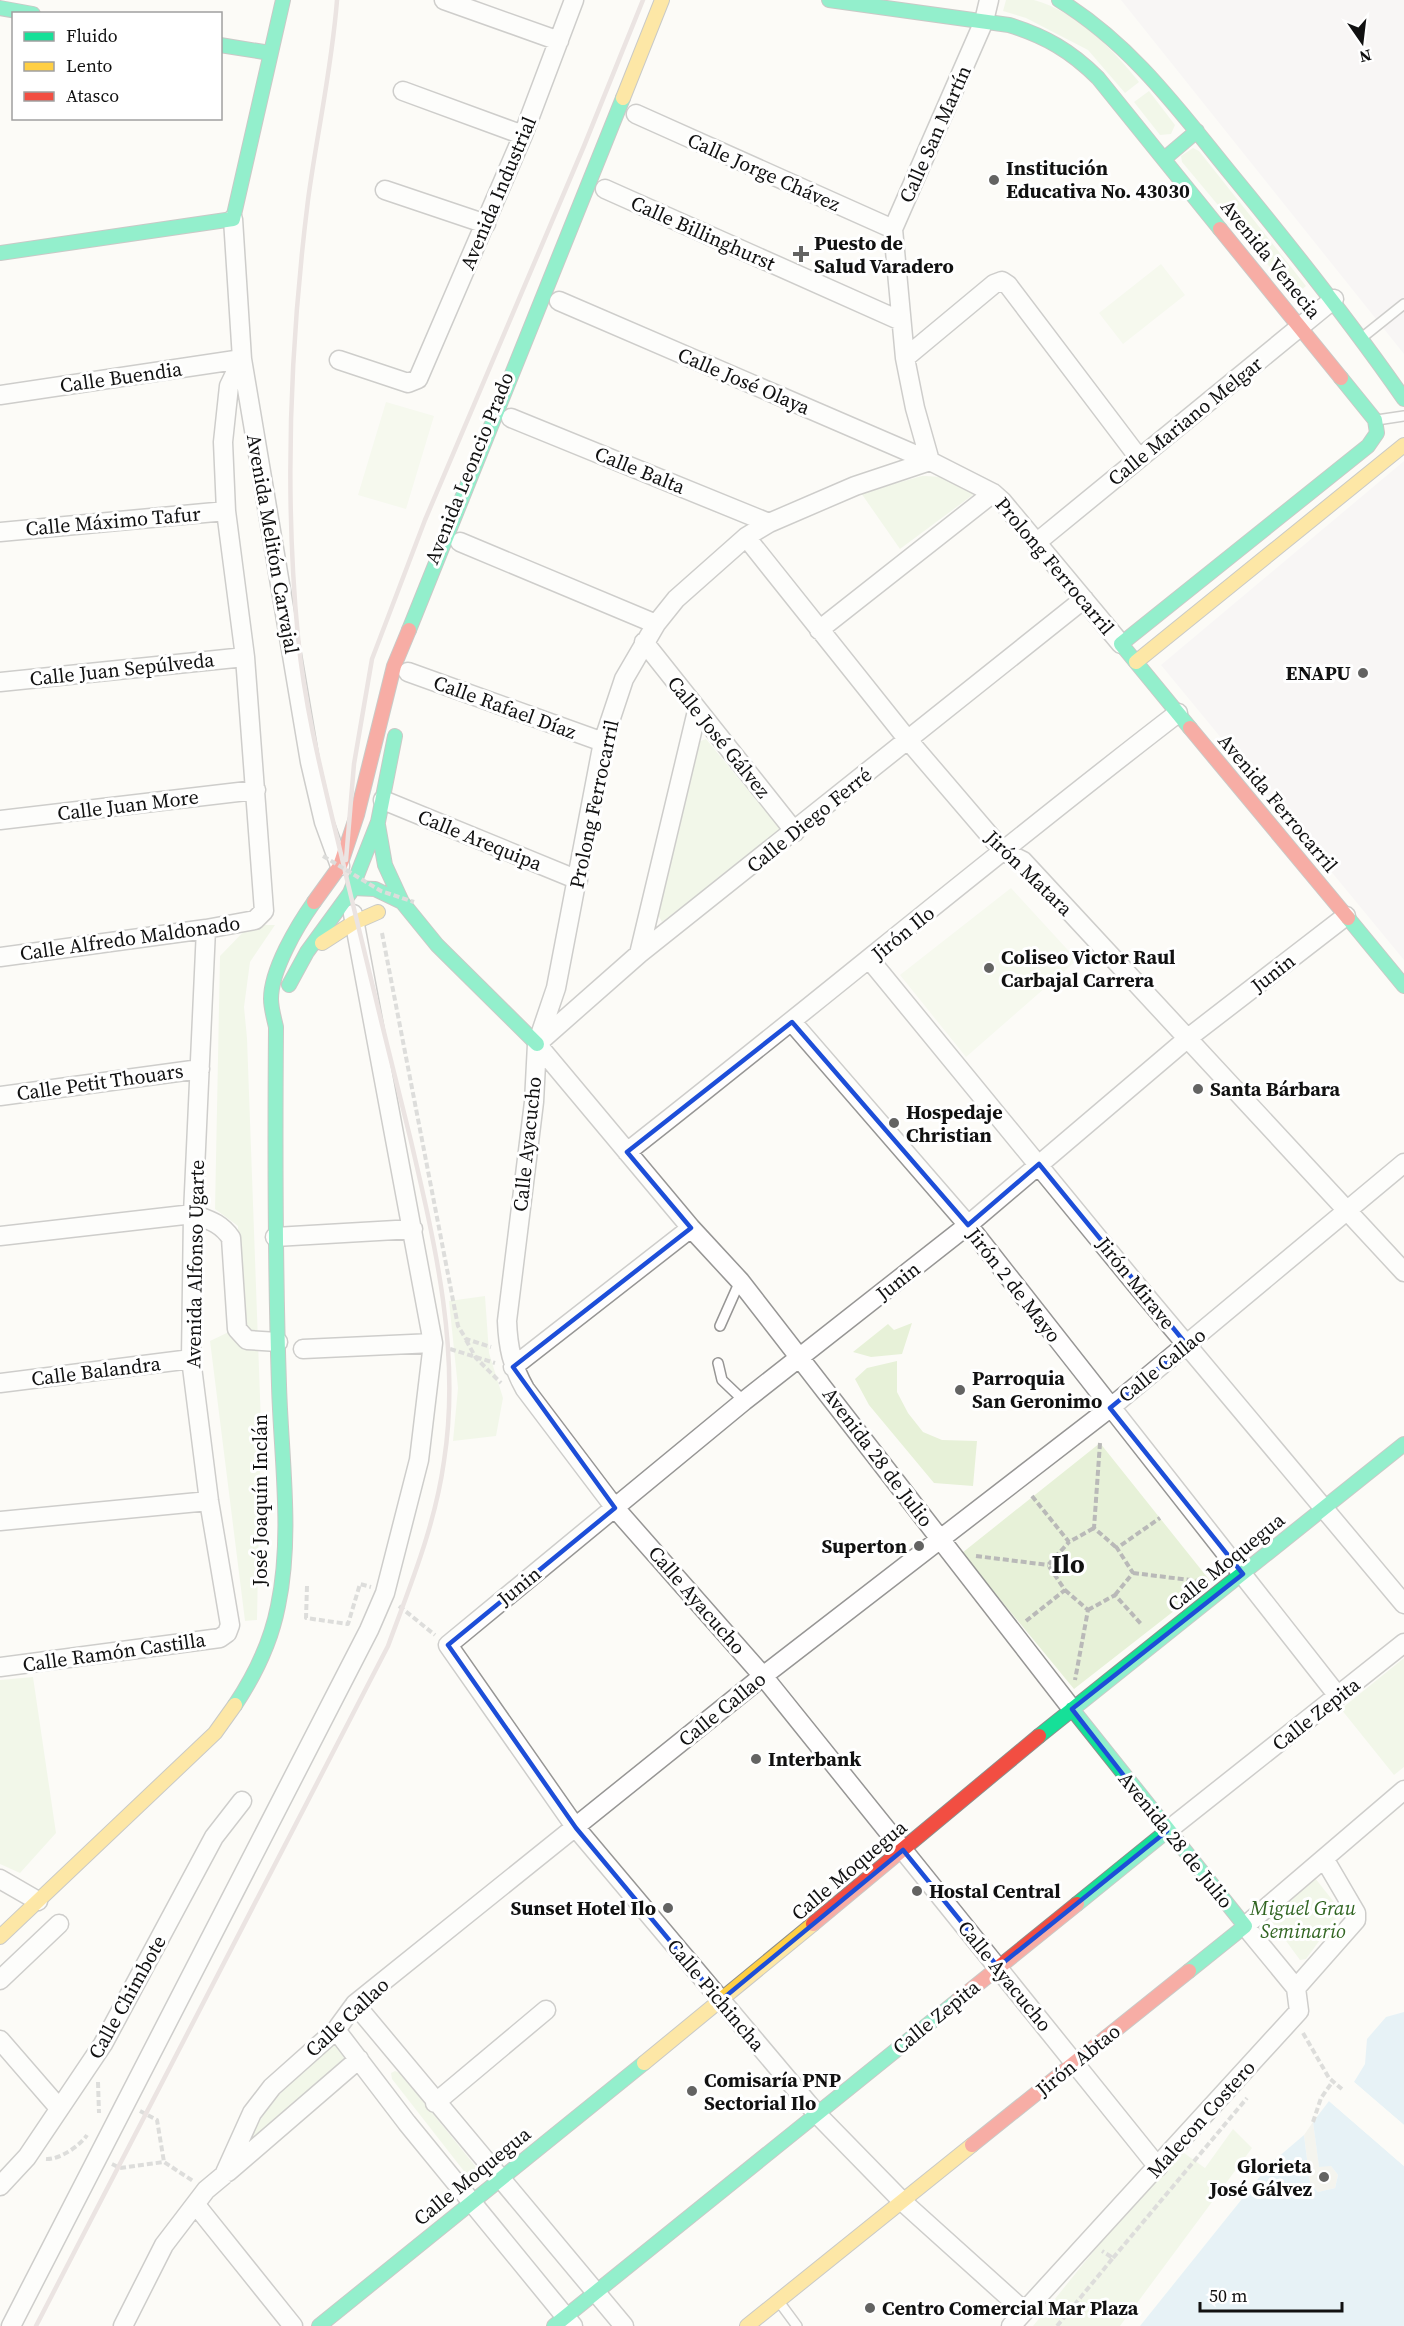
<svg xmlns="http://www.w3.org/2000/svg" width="1404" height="2326" font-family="'Source Serif 4',serif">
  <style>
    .industrial { fill: #f4eff2 }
    .green { fill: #e7f1d8 }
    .pitch { fill: #eff5e2 }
    .plaza { fill: #eceae2 }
    .water { fill: #cfe7f4 }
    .pier { fill: #fcfbf7 }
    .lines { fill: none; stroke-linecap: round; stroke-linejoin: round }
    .lane-casing { stroke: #979695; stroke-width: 12 }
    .street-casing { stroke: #979695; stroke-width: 21 }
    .fast-casing { stroke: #8d8d8b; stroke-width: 16 }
    .slow-casing { stroke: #8d8d8b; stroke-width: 16 }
    .jam-casing { stroke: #8d8d8b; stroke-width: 16 }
    .path { stroke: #b9b9b8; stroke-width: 4; stroke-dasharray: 6 3; stroke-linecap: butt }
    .lane { stroke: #fffefe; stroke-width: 9 }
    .street { stroke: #fffefe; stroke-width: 18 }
    .fast { stroke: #16e098; stroke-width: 14 }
    .slow { stroke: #ffcf43; stroke-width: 14 }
    .jam { stroke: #f24e42; stroke-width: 14 }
    .rail { stroke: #d8c7c7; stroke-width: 4.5 }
    .path-bridge { stroke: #b9b9b8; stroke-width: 4; stroke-dasharray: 6 3; stroke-linecap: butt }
    .marked { fill: none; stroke: #1d4ed8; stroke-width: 4.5; stroke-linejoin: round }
    .poi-dot { fill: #636362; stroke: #fff; stroke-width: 2 }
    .labels { text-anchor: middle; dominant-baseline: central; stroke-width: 6; stroke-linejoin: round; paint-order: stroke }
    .street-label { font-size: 20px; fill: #111; stroke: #fff }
    .poi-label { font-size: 20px; font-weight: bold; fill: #111; stroke: #fff; text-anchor: start }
    .park-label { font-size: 20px; font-style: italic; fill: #326623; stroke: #fff }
    .district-label { font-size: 26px; font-weight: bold; fill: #111; stroke: #fff }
  </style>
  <rect width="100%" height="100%" fill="#fcfbf7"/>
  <path class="industrial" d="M1121,0H1404V354Z
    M1404,461V960L1161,665Z"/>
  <path class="green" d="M1006,0C1015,0 1026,0 1034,0C1077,12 1113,49 1139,82L1125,93L1088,50L1026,18L1003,11Z
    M1149,91L1175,125L1171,134L1160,135L1134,102Z
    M1193,148L1199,151L1306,286L1294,296L1182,162L1181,156Z
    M922,476C944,476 957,479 974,494L900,549L861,493Z
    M706,739L782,831L662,922L657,913L698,742Z
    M250,925H275L250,962L244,1007L247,1038L261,1424L257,1620L245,1621L210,1341L239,1327L238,1226L215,1209L220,956Z
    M485,1296L489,1353L503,1398L496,1436L453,1441L458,1388L449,1301Z
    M912,1323L902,1354L871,1357L853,1352L888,1324L894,1330Z
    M897,1361V1392L908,1413L923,1432L942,1440L977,1441L973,1486L934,1483L869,1405L855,1379L867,1368Z
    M1100,1443L1211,1582L1074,1689L962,1553Z
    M1404,1658V1767L1394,1775L1341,1709Z
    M33,1677L56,1833L20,1873L0,1864V1680Z
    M1315,1878L1341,1911L1306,1959L1300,1960L1270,1919V1914Z
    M333,2044H338L348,2059L254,2140L252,2135C270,2098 302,2072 333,2044Z
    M395,2071L400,2073L476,2167L472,2176L467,2175L392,2079L391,2073Z
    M1233,2129L1252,2148L1120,2326H1033L1177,2148L1205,2168Z"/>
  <path class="pitch" d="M1161,264L1185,295L1123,344L1099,313Z
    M386,402L434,416L406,509L358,495Z
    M1011,888L1077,960L966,1057L900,975Z"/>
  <path class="plaza" d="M1313,2122L1319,2166H1331L1338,2175L1335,2188L1318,2192L1310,2183L1304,2135Z"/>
  <path class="water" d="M1404,2012V2125L1354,2082L1365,2064L1367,2039L1386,2017Z
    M1329,2101L1404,2166V2326H1140L1270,2164L1304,2135L1310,2183L1318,2192L1335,2188L1338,2175L1331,2166L1319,2167L1313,2122Z"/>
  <path class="pier" d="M1354,2082L1404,2125V2128L1352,2084Z
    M1331,2099L1404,2162V2166L1329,2101Z"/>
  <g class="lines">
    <g class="lane-casing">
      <path id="lane" d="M1364,336L1404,304
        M1377,420L1404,416
        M720,1326L740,1281
        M718,1363L722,1380L744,1401
        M780,2303L797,2326"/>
    </g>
    <g class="street-casing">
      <path id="street" d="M444,0L559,41
        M403,91L523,135
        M636,114L893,229
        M605,189L901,321
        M385,190L486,224
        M233,219L242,359L310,762L324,822L340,866
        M559,301L930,461
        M905,358L994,284L1002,281L1008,285L1139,458
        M339,360L408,383L418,379L523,135L574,0
        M0,395L242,359
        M511,418L769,523
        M930,461L915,408L905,358L893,229L984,21L989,0
        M0,532L226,511
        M746,537L908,740L1003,851L1023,861L1404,1272
        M460,542L656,624
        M1036,543L1334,299
        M819,630L993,493
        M644,642L795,832
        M1121,644L1002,501L993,493L930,461L855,486L769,523L746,537L676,599L656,624L624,679L603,742L556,988L537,1044L534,1102L507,1321C508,1347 512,1366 525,1389L615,1508L763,1676L1158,2167
        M408,672L603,742
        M0,682L245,657
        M383,800L578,880
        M0,820L256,790
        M639,954L697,711
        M0,957L206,929L255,920L264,911L245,657L226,511L223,442L229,386L242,359
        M870,960L1139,1288L1404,1604
        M792,1022L968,1225L1338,1696
        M538,1043L639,954L1084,599
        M537,1044L691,1228L740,1281L1072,1709
        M0,1096L200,1069
        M627,1152C812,1007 992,856 1178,713
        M0,1236L193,1214C209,1220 221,1223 231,1238L237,1329L247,1340L278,1342
        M275,1237L413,1229
        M303,1349L433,1343
        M513,1367L691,1228
        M0,1383L191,1359
        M0,1521L209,1501
        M0,1667L220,1638L227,1633L230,1625L209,1501L191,1359L193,1214L206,929
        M1167,1831L1404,1643
        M0,1879L38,1901
        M0,1980L59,1924
        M1296,1988L1356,1920V1913L1325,1860
        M355,2004L624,2326
        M336,2030L407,2123L573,2326
        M0,2040L59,2108
        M435,2103L546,2010
        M228,2172L359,2059
        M0,2186L27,2157L103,2044L214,1837L242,1801
        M196,2205L293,2326
        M1024,2311L903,2202L816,2113L576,1828L448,1645L744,1401L968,1225L1188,1038L1346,916
        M11,2326L369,1630L385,1593L419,1460L433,1343L353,914
        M123,2326L164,2245L206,2190L224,2175L252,2113L272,2087L336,2030L355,2004L763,1676L1110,1408L1404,1163
        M1011,2326L1299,2011L1296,1988L1245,1926L1404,1790"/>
    </g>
    <g class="fast-casing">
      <path id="fast" d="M829,0L1009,25C1045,36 1071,51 1098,78L1220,229
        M1059,0C1131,44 1179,110 1231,174C1291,247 1350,321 1404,399
        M0,8L33,14
        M220,45L270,53
        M1164,159L1197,131
        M0,253L233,219L283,0
        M409,630L623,98
        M1190,728L1121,644L1368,446L1377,433L1375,420L1341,378
        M378,825L385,865L402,902
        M353,888L375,889L402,902L437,945L537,1044
        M1348,918L1404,986
        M289,985L307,952L350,893L378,822L395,736
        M235,1705C255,1675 271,1642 278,1606C293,1535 281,1457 279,1385C275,1266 275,1146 276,1027C274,1018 271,1008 271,999C271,970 297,926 314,902
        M1072,1709L1245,1926L1189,1971
        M1039,1736L1404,1444
        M1077,1904L1167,1831
        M319,2326L644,2063
        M554,2326L957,2001"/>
    </g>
    <g class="slow-casing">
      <path id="slow" d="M623,98L662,0
        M1136,662L1404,445
        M322,943L353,923L378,912
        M0,1937L215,1733L235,1705
        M644,2063L813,1924
        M747,2326L972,2145"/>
    </g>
    <g class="jam-casing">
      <path id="jam" d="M1220,229L1341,378
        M1190,728L1348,918
        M314,902L340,866L357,815L394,666L409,630
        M813,1924L1039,1736
        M957,2001L1077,1904
        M972,2145L1189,1971"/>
    </g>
    <path class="path" d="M382,933L458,1326L466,1339L491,1347
      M466,1340L476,1358L501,1383
      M450,1349L495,1363
      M1100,1443L1094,1528L1117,1548
      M1032,1496L1069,1542L1094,1528
      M976,1556L1048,1565
      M1133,1573L1198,1581
      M307,1586L306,1618L348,1624L360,1584L371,1587
      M1065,1590L1088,1610L1075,1680
      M1115,1595L1133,1573L1117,1548L1160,1518
      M399,1606L435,1635
      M1088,1610L1115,1595L1142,1625
      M1026,1621L1065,1590L1048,1565L1069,1542
      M1303,2033L1329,2078L1343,2090
      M98,2082L99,2113
      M140,2111L157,2120L164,2162
      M1313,2122L1321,2098L1333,2081
      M46,2159C59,2160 80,2146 87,2135
      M112,2164L120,2168L164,2162L193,2181
      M1113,2258L1247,2098
      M1057,2326L1113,2258L1102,2251"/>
    <use href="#lane" class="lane"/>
    <use href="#street" class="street"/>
    <use href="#fast" class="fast"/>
    <use href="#slow" class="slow"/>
    <use href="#jam" class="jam"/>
    <path class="rail" d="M346,860L354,764L372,659L425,520L584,146L643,0
      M36,2326L388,1646C410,1586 435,1526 444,1461C461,1352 435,1244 410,1137C389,1053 368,968 348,884C329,801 306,721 298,637C284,491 290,345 308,200C317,133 332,67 337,0"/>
    <path class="path-bridge" d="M323,856L381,891L414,902"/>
  </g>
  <path d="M0 0H1404V2326H0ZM792,1022L968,1225L1039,1164L1187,1345L1110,1408L1243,1574L1072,1709L1167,1831L998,1967L903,1850L720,2001L576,1828L448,1645L615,1508L513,1367L691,1228L627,1152Z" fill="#fcfbf7" fill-opacity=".55" fill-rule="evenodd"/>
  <path class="marked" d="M792,1022L968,1225L1039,1164L1187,1345L1110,1408L1243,1574L1072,1709L1167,1831L998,1967L903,1850L720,2001L576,1828L448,1645L615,1508L513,1367L691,1228L627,1152Z"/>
  <g class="poi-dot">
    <circle cx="994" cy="180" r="6"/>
    <path d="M798 245h6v6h6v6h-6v6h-6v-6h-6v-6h6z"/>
    <circle cx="1363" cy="673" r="6"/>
    <circle cx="989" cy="968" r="6"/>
    <circle cx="1198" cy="1089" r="6"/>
    <circle cx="894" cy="1123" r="6"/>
    <circle cx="960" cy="1390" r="6"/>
    <circle cx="919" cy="1546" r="6"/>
    <circle cx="756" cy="1759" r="6"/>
    <circle cx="917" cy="1891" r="6"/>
    <circle cx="668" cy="1908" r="6"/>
    <circle cx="692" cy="2091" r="6"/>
    <circle cx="1324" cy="2177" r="6"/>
    <circle cx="870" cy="2308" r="6"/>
  </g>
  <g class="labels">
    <g class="street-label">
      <text transform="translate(935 134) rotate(-66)">Calle San Martín</text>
      <text transform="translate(764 172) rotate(24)">Calle Jorge Chávez</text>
      <text transform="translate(498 193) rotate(-67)">Avenida Industrial</text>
      <text transform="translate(703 233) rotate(24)">Calle Billinghurst</text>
      <text transform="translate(1271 259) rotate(51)">Avenida Venecia</text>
      <text transform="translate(121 377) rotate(-8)">Calle Buendia</text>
      <text transform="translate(744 381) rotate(23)">Calle José Olaya</text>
      <text transform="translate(1185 421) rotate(-39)">Calle Mariano Melgar</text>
      <text transform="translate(469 468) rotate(-68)">Avenida Leoncio Prado</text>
      <text transform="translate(640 470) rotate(22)">Calle Balta</text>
      <text transform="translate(113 521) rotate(-5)">Calle Máximo Tafur</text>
      <text transform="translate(273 544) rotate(80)">Avenida Melitón Carvajal</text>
      <text transform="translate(1055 566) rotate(50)">Prolong Ferrocarril</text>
      <text transform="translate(122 669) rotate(-6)">Calle Juan Sepúlveda</text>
      <text transform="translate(505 707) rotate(20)">Calle Rafael Díaz</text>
      <text transform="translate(719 737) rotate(51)">Calle José Gálvez</text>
      <text transform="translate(1278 803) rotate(50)">Avenida Ferrocarril</text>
      <text transform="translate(594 804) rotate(-78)">Prolong Ferrocarril</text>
      <text transform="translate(128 805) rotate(-7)">Calle Juan More</text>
      <text transform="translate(809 820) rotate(-39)">Calle Diego Ferré</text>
      <text transform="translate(480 840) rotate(22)">Calle Arequipa</text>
      <text transform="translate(1029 873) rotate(44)">Jirón Matara</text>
      <text transform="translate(903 933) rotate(-39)">Jirón Ilo</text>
      <text transform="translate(130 938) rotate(-8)">Calle Alfredo Maldonado</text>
      <text transform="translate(1273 973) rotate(-38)">Junin</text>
      <text transform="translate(100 1082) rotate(-8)">Calle Petit Thouars</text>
      <text transform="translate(527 1144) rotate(-84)">Calle Ayacucho</text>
      <text transform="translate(195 1264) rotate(-89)">Avenida Alfonso Ugarte</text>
      <text transform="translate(898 1281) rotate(-38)">Junin</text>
      <text transform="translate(1136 1283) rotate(51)">Jirón Mirave</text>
      <text transform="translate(1014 1285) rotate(52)">Jirón 2 de Mayo</text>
      <text transform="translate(1162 1365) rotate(-39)">Calle Callao</text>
      <text transform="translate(96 1371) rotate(-7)">Calle Balandra</text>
      <text transform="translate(878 1457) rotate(53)">Avenida 28 de Julio</text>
      <text transform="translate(260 1500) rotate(-90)">José Joaquín Inclán</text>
      <text transform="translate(1226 1562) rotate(-39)">Calle Moquegua</text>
      <text transform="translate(519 1586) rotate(-39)">Junin</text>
      <text transform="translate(697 1600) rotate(49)">Calle Ayacucho</text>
      <text transform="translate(114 1652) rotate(-8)">Calle Ramón Castilla</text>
      <text transform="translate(722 1709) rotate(-39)">Calle Callao</text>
      <text transform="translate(1316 1714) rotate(-38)">Calle Zepita</text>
      <text transform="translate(1176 1840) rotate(51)">Avenida 28 de Julio</text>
      <text transform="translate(849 1870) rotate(-40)">Calle Moquegua</text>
      <text transform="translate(1005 1976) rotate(51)">Calle Ayacucho</text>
      <text transform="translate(716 1995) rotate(50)">Calle Pichincha</text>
      <text transform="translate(127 1997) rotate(-61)">Calle Chimbote</text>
      <text transform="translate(347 2017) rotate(-43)">Calle Callao</text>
      <text transform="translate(936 2017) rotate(-39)">Calle Zepita</text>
      <text transform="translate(1078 2060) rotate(-39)">Jirón Abtao</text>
      <text transform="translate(1201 2119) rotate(-48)">Malecon Costero</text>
      <text transform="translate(472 2176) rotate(-39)">Calle Moquegua</text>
    </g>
    <g class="poi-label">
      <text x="1006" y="168">Institución<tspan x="1006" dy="23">Educativa No. 43030</tspan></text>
      <text x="814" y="243">Puesto de<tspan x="814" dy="23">Salud Varadero</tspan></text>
      <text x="1351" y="673" text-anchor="end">ENAPU</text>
      <text x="1001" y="957">Coliseo Victor Raul<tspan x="1001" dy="23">Carbajal Carrera</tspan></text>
      <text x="1210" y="1089">Santa Bárbara</text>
      <text x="906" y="1112">Hospedaje<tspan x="906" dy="23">Christian</tspan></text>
      <text x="972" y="1378">Parroquia<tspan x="972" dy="23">San Geronimo</tspan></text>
      <text x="907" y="1546" text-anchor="end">Superton</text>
      <text x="768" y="1759">Interbank</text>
      <text x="929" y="1891">Hostal Central</text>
      <text x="656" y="1908" text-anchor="end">Sunset Hotel Ilo</text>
      <text x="704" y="2080">Comisaría PNP<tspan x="704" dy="23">Sectorial Ilo</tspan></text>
      <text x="1312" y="2166" text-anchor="end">Glorieta<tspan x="1312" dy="23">José Gálvez</tspan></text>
      <text x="882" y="2308">Centro Comercial Mar Plaza</text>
    </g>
    <g class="park-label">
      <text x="1303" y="1908">Miguel Grau<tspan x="1303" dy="23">Seminario</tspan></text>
    </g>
    <g class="district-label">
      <text x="1068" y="1564">Ilo</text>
    </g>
  </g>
  <rect x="12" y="12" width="210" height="108" fill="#ffffff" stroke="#a0a0a0" stroke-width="1.5"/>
  <rect x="24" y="32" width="30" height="9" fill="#16e098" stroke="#a0a0a0" stroke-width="1.5"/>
  <text x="66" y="42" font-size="18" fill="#111111">Fluido</text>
  <rect x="24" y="62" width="30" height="9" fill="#ffcf43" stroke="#a0a0a0" stroke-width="1.5"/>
  <text x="66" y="72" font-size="18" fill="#111111">Lento</text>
  <rect x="24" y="92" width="30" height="9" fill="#f24e42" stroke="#a0a0a0" stroke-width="1.5"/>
  <text x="66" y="102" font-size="18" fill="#111111">Atasco</text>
  <g transform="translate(1362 42) rotate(166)" stroke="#ffffff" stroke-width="4.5" paint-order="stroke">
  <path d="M0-4.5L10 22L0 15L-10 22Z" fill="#111111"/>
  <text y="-9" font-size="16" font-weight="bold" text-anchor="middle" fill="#111111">N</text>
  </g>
  <path d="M1200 2302v9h142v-9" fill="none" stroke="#111111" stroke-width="3"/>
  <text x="1209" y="2302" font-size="18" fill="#111111" stroke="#ffffff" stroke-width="4.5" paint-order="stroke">50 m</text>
</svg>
